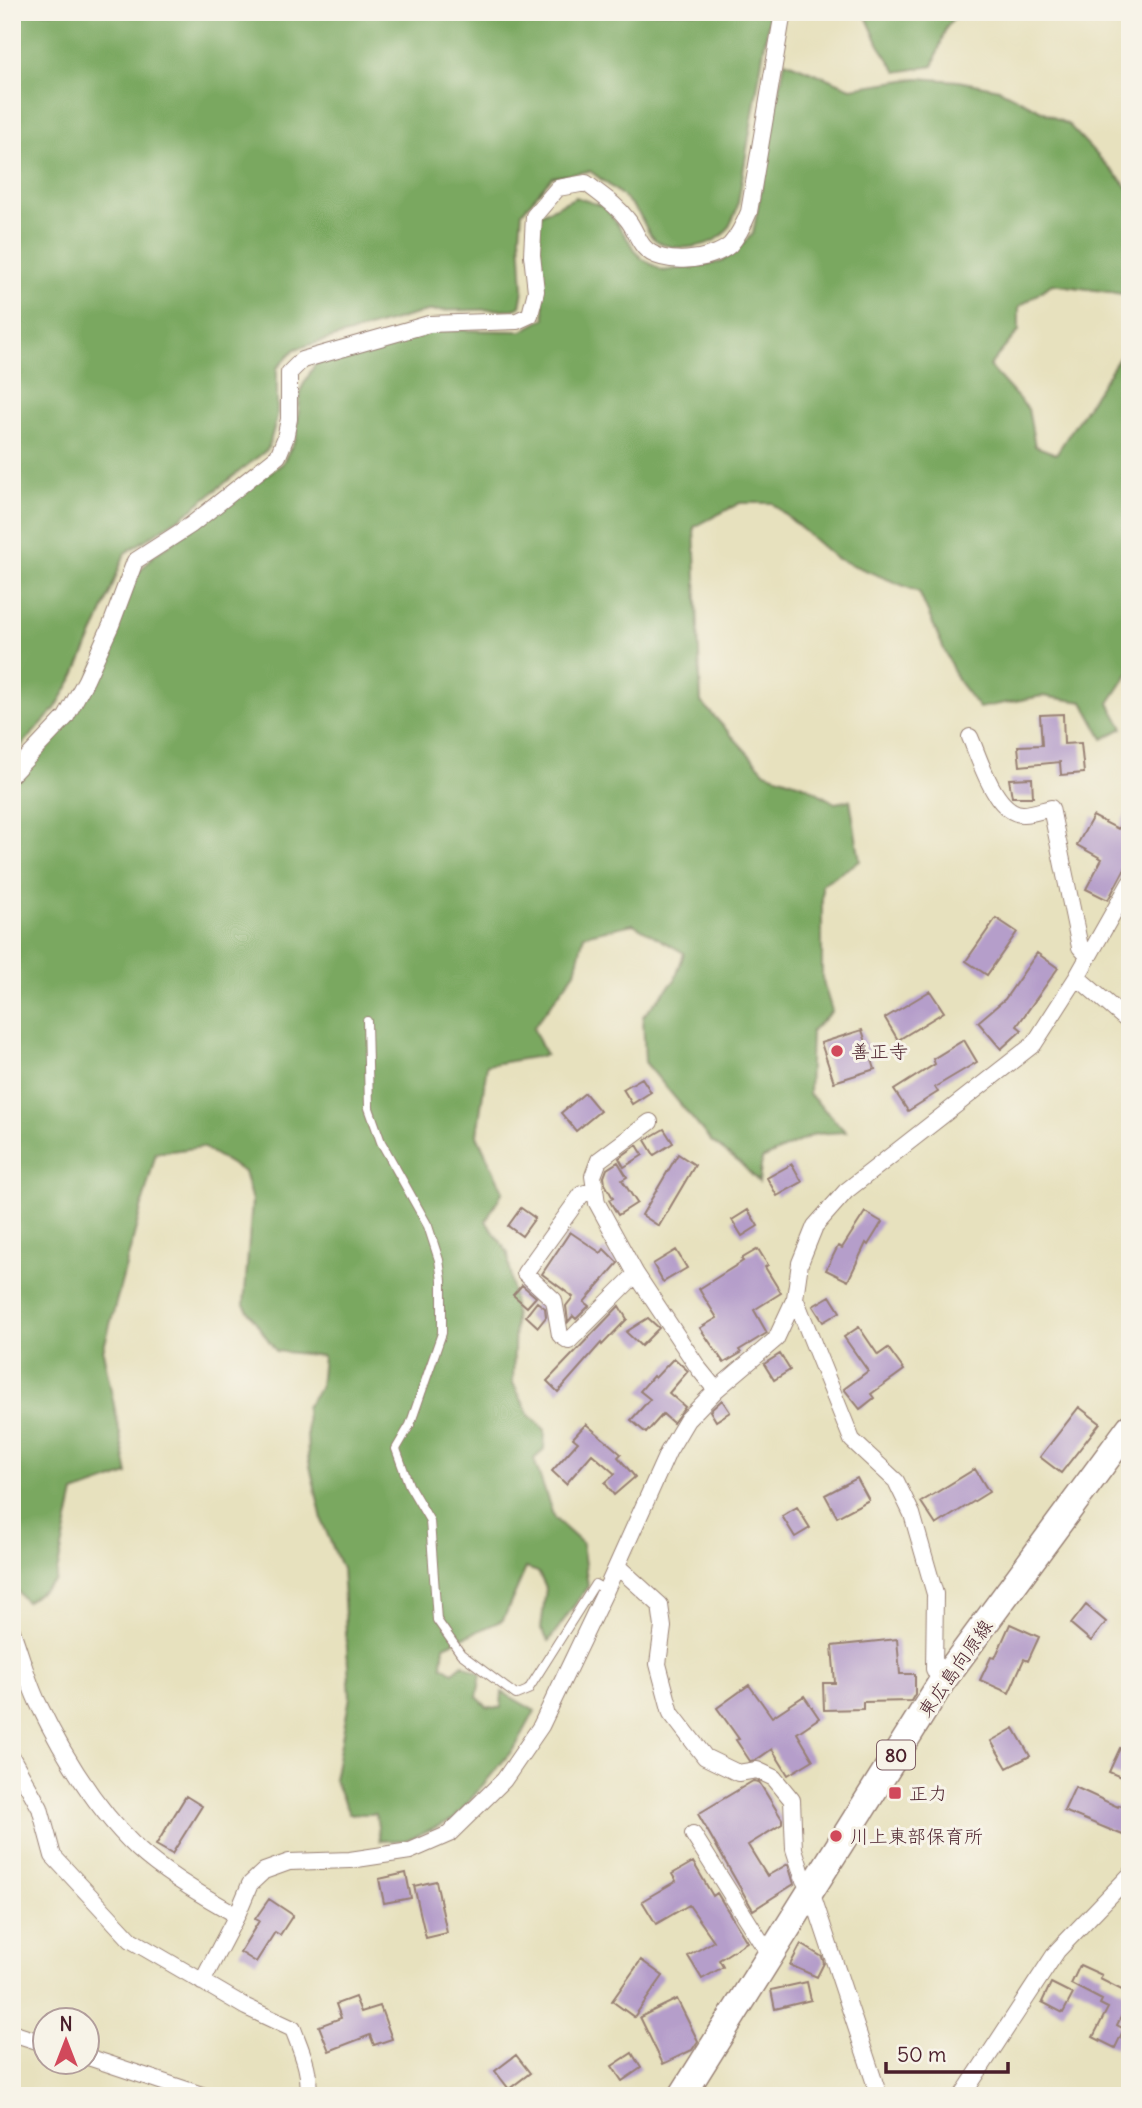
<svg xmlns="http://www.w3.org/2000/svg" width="1142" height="2108" font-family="Delius,'Klee One',sans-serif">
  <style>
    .forest { fill: #7aa861; stroke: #626446; stroke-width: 2 }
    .building { fill: #b59eca }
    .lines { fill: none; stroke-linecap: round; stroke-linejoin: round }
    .lane-casing { stroke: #988074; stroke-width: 10 }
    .street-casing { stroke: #988074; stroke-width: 18 }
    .primary-casing { stroke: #988074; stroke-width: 29 }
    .lane { stroke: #fff; stroke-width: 8 }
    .street { stroke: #fff; stroke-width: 16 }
    .primary { stroke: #fff; stroke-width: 26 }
    .poi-dot { fill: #d1495b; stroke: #f7f3e8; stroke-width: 2.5 }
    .labels { text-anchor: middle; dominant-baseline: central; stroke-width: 6; stroke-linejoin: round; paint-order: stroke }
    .shield { fill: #f7f3e8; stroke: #7e5f64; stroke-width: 2 }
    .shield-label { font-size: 18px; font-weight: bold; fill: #4a1f2b }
    .poi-label { font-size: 19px; fill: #4a1f2b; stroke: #f7f3e8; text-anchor: start }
    .street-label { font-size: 19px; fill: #4a1f2b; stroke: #f7f3e8 }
  </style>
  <rect width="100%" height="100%" fill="#f7f3e8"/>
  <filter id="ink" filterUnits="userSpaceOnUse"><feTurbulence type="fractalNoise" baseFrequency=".0143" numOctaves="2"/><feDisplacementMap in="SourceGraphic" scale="14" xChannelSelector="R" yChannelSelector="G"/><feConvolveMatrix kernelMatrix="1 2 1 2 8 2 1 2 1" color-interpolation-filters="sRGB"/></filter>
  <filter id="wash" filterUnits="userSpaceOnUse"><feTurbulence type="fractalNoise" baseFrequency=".00686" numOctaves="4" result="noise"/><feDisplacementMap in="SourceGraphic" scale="28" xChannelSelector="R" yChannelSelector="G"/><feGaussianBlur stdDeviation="1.57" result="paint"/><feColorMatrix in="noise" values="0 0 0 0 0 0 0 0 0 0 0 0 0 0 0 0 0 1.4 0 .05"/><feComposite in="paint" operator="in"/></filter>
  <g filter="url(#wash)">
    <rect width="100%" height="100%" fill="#e7e1be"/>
    <path class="forest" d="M12,12H770L737,209C733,218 729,231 720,237C704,248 674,252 657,241C648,236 645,223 639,214C626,196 607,184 590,171L552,177L522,212L520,235L523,290L520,307L514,309L427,311L295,349L277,368V417L268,449L184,515L125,553L99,621L75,675L55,709L12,756Z
      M864,12H959L946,28L933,66L897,72L879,45Z
      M785,61L851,88L918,78L958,81L999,89L1069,125L1130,190V295L1052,284L1019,307V331L989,366L1028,409L1035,446L1056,454L1130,341V671L1109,703L1123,728L1103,739L1083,702L1042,696L979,708L957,679L919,592L835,558L772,503H740L694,527L701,702L765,772L806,786L835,803L850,800L860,861L822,884V978L832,1011L811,1032L809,1094L846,1132L815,1134L762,1159L759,1182L740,1163L711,1141L645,1062L643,1016L675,980L684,953L633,924L584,935L575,972L533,1028L546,1055L487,1065L477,1135L503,1191L486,1221L508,1253L515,1316L513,1383L529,1415L545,1430L544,1450L534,1459L554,1518L582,1543L588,1586L549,1641L541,1629L546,1588L538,1572L526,1568L503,1620L444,1646L442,1665L453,1672L463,1664L481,1674L477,1697L487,1707L501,1708L502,1692L535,1711L516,1746L454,1819L407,1840L380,1841L376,1814H349L334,1779L350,1697L342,1569L323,1524L308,1457L306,1407L320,1387L323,1356L276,1351L244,1305L252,1201L244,1172L202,1147L156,1153L103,1351L128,1474L74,1493L55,1581L26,1602L12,1584V781L71,719L138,573L153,556L282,464L296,438L301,389L315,364L431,330L522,331L545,318L536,235L539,215L576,197L605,207L641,258L663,271L722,262L753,234Z"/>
    <g id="blocks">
      <path class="building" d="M1063,714L1064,744L1081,743L1084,773L1061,775L1060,762L1020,766L1018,746L1042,745L1040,715Z
        M1032,778L1033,797H1012L1009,779Z
        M1130,805V859L1108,900L1086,889L1102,859L1077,845L1093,816L1118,829Z
        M996,918L1017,932L987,975L966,961Z
        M1037,953L1058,968L1017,1026L1022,1030L1001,1049L978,1022L1005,999Z
        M930,991L944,1012L898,1040L885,1018Z
        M862,1030L875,1069L834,1082L821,1043Z
        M964,1040L977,1062L935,1087L938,1092L908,1111L894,1090L935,1064L933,1059Z
        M642,1078L651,1092L632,1104L623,1089Z
        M585,1093L600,1111L576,1131L561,1113Z
        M664,1129L673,1143L654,1155L645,1140Z
        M637,1145L643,1155L624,1167L619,1158Z
        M678,1154L695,1165L659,1226L642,1215Z
        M618,1162L627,1177L622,1180L637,1203L618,1215L609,1200L613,1198L605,1184L604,1177L607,1169Z
        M792,1164L802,1182L777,1196L767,1178Z
        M521,1208L535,1218L522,1236L508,1226Z
        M748,1210L758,1226L742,1236L732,1220Z
        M865,1212L882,1222L868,1245L866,1243L848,1281L826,1270L838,1246L842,1248Z
        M570,1232L601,1253L604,1249L618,1263L584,1302L589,1306L576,1319L573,1316L568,1322L566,1306L573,1297L542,1274Z
        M758,1249L768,1265L765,1267L781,1293L754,1310L767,1333L739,1350L741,1353L724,1363L700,1328L717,1318L699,1289L743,1261L741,1259Z
        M676,1250L687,1268L663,1282L653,1264Z
        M522,1285L536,1297L527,1307L513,1295Z
        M830,1296L840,1312L823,1322L813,1306Z
        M537,1302L545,1308L546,1317L538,1327L526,1316Z
        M619,1306L627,1319L602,1345L601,1343L558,1392L547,1381Z
        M648,1318L659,1328L641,1346L626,1332Z
        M859,1327L878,1355L888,1348L904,1370L871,1394L874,1398L860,1409L844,1389L868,1371L844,1337Z
        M780,1354L790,1370L774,1380L764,1364Z
        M674,1358L688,1371L669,1393L685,1407L673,1423L663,1414L646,1433L631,1420L650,1399L640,1391L653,1376L655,1378Z
        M722,1400L730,1412L716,1421L710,1411Z
        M1079,1407L1100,1423L1061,1473L1040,1457Z
        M586,1424L621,1454L618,1457L635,1477L614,1495L605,1483L615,1474L592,1454L566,1484L552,1471L578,1442L573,1438Z
        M975,1469L989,1492L936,1525L921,1502Z
        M857,1478L869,1500L837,1517L825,1495Z
        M797,1507L810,1528L795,1537L782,1516Z
        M1086,1605L1106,1622L1091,1641L1071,1624Z
        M1010,1624L1039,1637L1028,1661L1024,1659L1009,1693L980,1680L991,1657L995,1658Z
        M897,1639L900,1674H915V1694L911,1701L863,1702V1709L824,1710L823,1683H835L832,1646Z
        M749,1685L772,1717L804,1696L819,1718L797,1733L813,1760L788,1775L772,1749L756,1760L750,1761L736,1740L739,1739L717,1708Z
        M1014,1728L1030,1756L1007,1768L991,1741Z
        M1120,1748L1130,1752V1781L1109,1772Z
        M753,1781L759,1782L782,1819V1824L748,1845L767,1876L788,1864L794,1884L753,1910L698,1814Z
        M1075,1787L1118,1807L1119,1805L1130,1809V1838L1064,1811Z
        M186,1796L202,1806L172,1854L156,1845Z
        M693,1862L713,1896L717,1893L747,1942L719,1960L723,1967L702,1979L688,1956L714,1941L689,1905L656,1924L642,1901L676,1881L672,1874Z
        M406,1873L411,1898L384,1903L379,1879Z
        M436,1881L447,1933L426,1938L414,1886Z
        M269,1899L293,1915L280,1935L275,1932L256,1962L240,1952L259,1921L255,1919Z
        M801,1944L822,1957L824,1963L817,1977L790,1965Z
        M641,1960L663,1976L634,2017L612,2001Z
        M1080,1965L1102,1975L1100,1979L1130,1994V1999L1117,2025L1124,2029L1115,2048L1093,2037L1108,2008L1100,2004L1102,2000L1071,1984Z
        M807,1982L811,2000L775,2009L771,1990Z
        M1051,1983L1073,1994L1063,2013L1042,2002Z
        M355,1997L361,2012L380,2006L392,2039L374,2045L370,2035L329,2051L319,2026L341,2018L336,2004Z
        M677,1999L698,2041L692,2050L663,2064L640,2017Z
        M632,2053L641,2068L622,2081L612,2066Z
        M516,2055L530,2073L509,2089L495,2071Z"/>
    </g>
  </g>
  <g filter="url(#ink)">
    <use href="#blocks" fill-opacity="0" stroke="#988074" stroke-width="2"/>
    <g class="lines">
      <g class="lane-casing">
        <path id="lane" d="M367,1021L369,1108L381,1142L428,1226L439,1260L442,1280V1333L410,1425L396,1449L409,1485L430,1521L437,1620L461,1654L516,1695L528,1690L595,1584L606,1590"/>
      </g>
      <g class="street-casing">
        <path id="street" d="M970,737C980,759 995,814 1023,814C1032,814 1042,810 1051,808L1080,947L1088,956
          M12,774L66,717L86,680L111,625L135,561L191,525L278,456L285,439L289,419V373L302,360L429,324L517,321L530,315L536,291L532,255L534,216L558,188L586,183C601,195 616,204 627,219C634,227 637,239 644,247C661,267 712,261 730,245C739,235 744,224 749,212L783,12
          M1077,977L1130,1023
          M650,1122L599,1160L593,1176L597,1203L636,1274L699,1369L716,1390
          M595,1190L582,1194L525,1273L554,1300L560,1335L569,1341L636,1274
          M795,1298L852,1440L896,1481L912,1514L935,1594L934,1669L941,1683
          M617,1566L660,1605L663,1627L658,1664L671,1713L705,1757L738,1773L757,1770L774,1778L792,1800L794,1849L804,1880L811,1891L879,2096
          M12,1631C21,1655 27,1680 38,1703C63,1755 96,1809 138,1849C163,1872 206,1898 237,1915
          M12,1758L40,1808L53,1856L131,1940L246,2007L293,2029C300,2048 313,2075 307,2096
          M693,1834L761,1942L772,1950
          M202,1982L237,1915L250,1884L264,1871L289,1862L350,1860L410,1851L449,1834L504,1780L541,1726L606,1590L668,1452L687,1420L716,1390L776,1339L795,1298L800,1263L815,1226L846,1191L1034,1044L1077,977L1130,883
          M12,2033L46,2044
          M88,2057L205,2096
          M962,2096L1057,1951L1130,1875"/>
      </g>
      <g class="primary-casing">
        <path id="primary" d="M682,2096L941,1683L1130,1427"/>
      </g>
      <use href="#lane" class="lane"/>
      <use href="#street" class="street"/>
      <use href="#primary" class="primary"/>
    </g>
  </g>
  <g class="poi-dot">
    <circle cx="837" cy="1051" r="7"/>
    <rect x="888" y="1786" width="14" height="14" rx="3.5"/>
    <circle cx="836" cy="1836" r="7"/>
  </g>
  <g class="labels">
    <rect class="shield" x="877" y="1740.5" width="38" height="29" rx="5"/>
    <g class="shield-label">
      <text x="896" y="1755">80</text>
    </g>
    <g class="poi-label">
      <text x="851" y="1051">善正寺</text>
      <text x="909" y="1793">正力</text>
      <text x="850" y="1836">川上東部保育所</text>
    </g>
    <g class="street-label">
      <text transform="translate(955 1668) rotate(-55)">東広島向原線</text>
    </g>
  </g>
  <rect width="1142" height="2108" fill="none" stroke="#f7f3e8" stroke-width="42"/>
  <g transform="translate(66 2041)"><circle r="33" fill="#f7f3e8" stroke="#b29e9c" stroke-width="2"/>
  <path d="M0-5L12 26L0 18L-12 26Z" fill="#d1495b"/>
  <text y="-10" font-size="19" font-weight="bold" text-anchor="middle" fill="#4a1f2b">N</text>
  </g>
  <path d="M886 2062v10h122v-10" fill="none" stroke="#4a1f2b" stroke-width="3.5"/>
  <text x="897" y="2062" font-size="21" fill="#4a1f2b" stroke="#f7f3e8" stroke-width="5" paint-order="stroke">50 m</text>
</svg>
